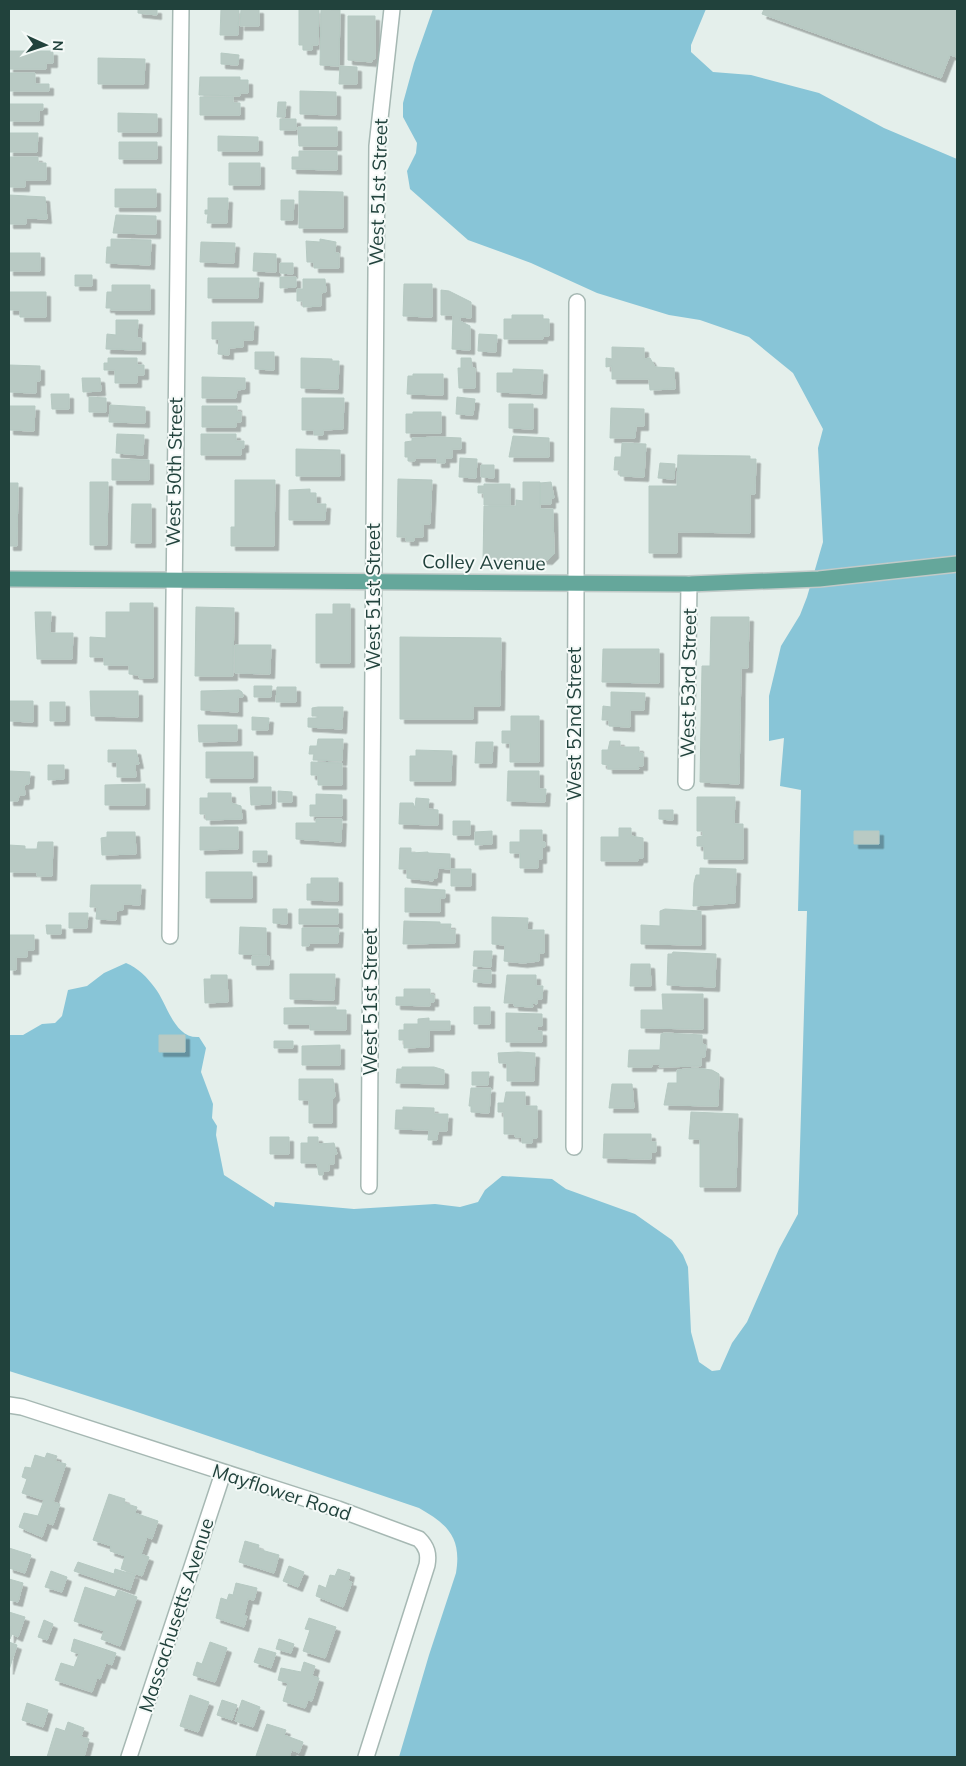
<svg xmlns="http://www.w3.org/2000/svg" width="966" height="1766" font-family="Mulish,sans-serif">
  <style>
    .water { fill: #88c5d7 }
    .building { fill: #b9cac4; stroke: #b6c9c2; filter: url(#shadow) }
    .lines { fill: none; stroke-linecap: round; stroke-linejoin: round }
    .minor-casing { stroke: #a6b8b3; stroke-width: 18 }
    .major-casing { stroke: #c1cac8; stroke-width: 18 }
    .minor { stroke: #fff; stroke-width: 15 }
    .major { stroke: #65a79b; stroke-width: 15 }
    .labels { text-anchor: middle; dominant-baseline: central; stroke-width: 4; stroke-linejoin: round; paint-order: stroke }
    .street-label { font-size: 19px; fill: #21423c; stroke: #f5faf8 }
  </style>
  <defs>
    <filter id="shadow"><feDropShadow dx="4.5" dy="4.5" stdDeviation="0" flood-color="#0004"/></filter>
  </defs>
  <rect width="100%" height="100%" fill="#e4efeb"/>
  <path class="water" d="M433,9H706L691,45V52L713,72L751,75L819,93L884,128L957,159V1757H399L429,1655L456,1573C462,1537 447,1524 419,1508C282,1462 146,1413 9,1371V1035H23L42,1024L55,1023L62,1016L68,990L87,986L104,973L126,963C138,968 147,977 155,988C167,1003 174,1039 199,1037L206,1048L201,1072L213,1104L212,1118L217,1126L216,1135L224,1175L274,1207L275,1202L354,1209L435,1204L460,1207L478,1202L485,1190L502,1176L552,1179L566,1189L635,1214L672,1240L683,1255L688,1267L691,1332L699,1362L712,1371L720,1370L732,1343L747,1322L779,1249L798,1214L807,911H798L801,790L780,786L784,738L769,741V696L781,646L800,615L807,597L823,542L818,448L823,429L793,373L749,337L700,320L669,315L597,293L531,263L468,240L410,189L407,171L416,153L417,143L403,117V103L414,63Z"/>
  <path class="building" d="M138,9H157V15L138,13Z
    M221,9H239L238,35H220Z
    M241,9H259V26H240Z
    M299,9H319L318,45H312V50H303V45H299Z
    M321,9L340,10L339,66L320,65Z
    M764,9H957V57L950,55L941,78L762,14Z
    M348,16H375V59H372V62L348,60Z
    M9,51H53V63H46V69H9Z
    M221,53L239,55L238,65L221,64Z
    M98,58L145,59L144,84H98Z
    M340,66L357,67V84H339Z
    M9,73H35V84H49V91H9Z
    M200,77H240V80H248V93H240V96L199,95Z
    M300,91L336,92V115L300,114Z
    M200,97H233V103H240V115H200Z
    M278,102H286L285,117H277Z
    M9,104H43V110H39V121H9Z
    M118,113L157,114V132H118Z
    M280,119H296V130H280Z
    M298,127H337V146H299Z
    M9,133H38L37,152H9Z
    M218,136L258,137V151H218Z
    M119,142H157V159H119Z
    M299,151H337V170L292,169V157H299Z
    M9,157H38V163H46V180H25V187H9Z
    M229,163H260V185H229Z
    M115,189H156V207H115Z
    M299,191L343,192V228H299Z
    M9,195L45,197L47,219L26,218V224H9Z
    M208,198H228L227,223H207L208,214H205V210H208Z
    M281,200H294L293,220H281Z
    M116,215L156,216V234L113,233Z
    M111,239L151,240L150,265L106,263L107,247H111Z
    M320,239L336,242L335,253H339V268H314V262H307L306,241L320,242Z
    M201,242L235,243L234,263L200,262Z
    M9,253H40V271H9Z
    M254,253L276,254V272L253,271Z
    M280,263H293V274L280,273Z
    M75,275H92V286H75Z
    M280,277H296V287L280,288Z
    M208,278H259L258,298H208Z
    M303,279H325L326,292L321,293V306L303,307V301H297V289H303Z
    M404,284H432V317L403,316Z
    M112,285H150V310H111V308H106L107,292H112Z
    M441,290L449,291L471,302V318L460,317V321L470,326V350L452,349L453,315H441Z
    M9,292H46V317H20V310H9Z
    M512,315H543V319H549V336H543V339H504V319H512Z
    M116,320H138L137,338H141V350L106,349L107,334L116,335Z
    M212,322H254L253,340H243V347L229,348V355L218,354L219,339H212Z
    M479,334L497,335L496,352L478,351Z
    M612,347L644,348V359L650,358L655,367L674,368L675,389L650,390L649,379H612V366L606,367V358L612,359Z
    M255,352H274V370L255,369Z
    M108,358H137V365H144V375H137V383H115V370H104V363H108Z
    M301,358L332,359V361H339L338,389L301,388Z
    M461,358H471L472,368H475V388H459L458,368H461Z
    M9,365L40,366V381H36V393L9,392Z
    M513,369L543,370L542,394L497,392V373H513Z
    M413,374H443V395L407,394L408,376H413Z
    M202,377L245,378V389L237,390L236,398H202Z
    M82,378H100L101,391L83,392Z
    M51,394H69V409H52Z
    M89,397L106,398V412H89Z
    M457,397L475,399L473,415L456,414Z
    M302,398H344L343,429L323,430V435H314V430H302Z
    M509,404H533V429L509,428Z
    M110,405L145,407V423L109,422Z
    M9,406H35L34,431L9,430Z
    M202,406H237V412H241V422H236V427H202Z
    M611,408L644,409V426H636L635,438H610Z
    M413,412H441V433H406V414H413Z
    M117,434L144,435L143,455L116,453Z
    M201,434H236V441H244V448H241V455H201Z
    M513,436L549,438V457H509Z
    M439,437L461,438V449H452V458H445V463H437V458H415V461H408V457H405V442L412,441V438Z
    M622,443L646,444L644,477L620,476V470H614L615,457H621Z
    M296,449L340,450V476H296Z
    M678,455L750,456V459H756L755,494H750V533L677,532V553H649V486H677Z
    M460,458L477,459L476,478L459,477Z
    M112,459L149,460V480H112Z
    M660,463L675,464L674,479L658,478Z
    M481,465H494V478L481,477Z
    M398,479L432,480L430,524H423V537H414V541H406V537H397Z
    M235,480H275L274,546H231V527H235Z
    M90,482H108L107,545H90Z
    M523,482H540V509H553L554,554L548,560L515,558V561H483L484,506H516V500L523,501Z
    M551,482L554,498H551V504H540V483Z
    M9,483H18L17,546H9Z
    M484,484H510V505H484V493H478V486H484Z
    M310,489V493H316V504H326L325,520H289V490Z
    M132,504H151V543H131Z
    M130,603H153V678H139V675L129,674V665H104V657H90V637L106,638V612H130Z
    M333,604H350V663H316V614H333Z
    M196,607L234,608L233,676H195Z
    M35,612H51L50,633H73L72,659H37Z
    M711,617H749L748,668H741L739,784L700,782L702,666H710Z
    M400,637L501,638L500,706H473V719H400Z
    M235,645H271L270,674L235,673Z
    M603,649H659V683L602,682Z
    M254,686H272L271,697H254Z
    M277,687H296V702H276Z
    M239,690L242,692L243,697H238V712L201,710V691Z
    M90,691H138V717L91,716Z
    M611,692L645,693L644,710H630V727L609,726V720H602L603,706L611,707Z
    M9,701H33V722L9,721Z
    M50,702H65V721H50Z
    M318,707H343L342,729L308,727V718H318V716H312V708Z
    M511,716H539V762H510V743H502V731H511Z
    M252,717L269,718L268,730H252Z
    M198,725H237V741L199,742Z
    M318,739H343L342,761L313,760L314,754H309L310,746H317Z
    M610,741H620V747H639V753H643V766H638L639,769H608V765L602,764V750H608Z
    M476,742H493L492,763H475Z
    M108,750H136L139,764H135L136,777H117V762H108Z
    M416,750L452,751L451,781H410V756H416Z
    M206,752H253V778H206Z
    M311,762L342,763V785H318V775H311Z
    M48,765H64V779L48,780Z
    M9,771L30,772L29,784L24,785L25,795H19L18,801H9Z
    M508,771H539V789H546L545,802L507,801Z
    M145,784V805H105V785Z
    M250,787H271V804L251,805Z
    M278,791L292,792V802H278Z
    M208,793H231V803L241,806L242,819L206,820V814H200V798H208Z
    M316,794L342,795V816H310V805H316Z
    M697,797H735L734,824H743V859H704V846H697V837L703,836V831H697Z
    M416,798L429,799L428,809L438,810V825L399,824L400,803H413L415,808Z
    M659,810H673V820L659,819Z
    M316,819H342L341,842L296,839V823H316Z
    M453,821H470V835H453Z
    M200,827H238V849L200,850Z
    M619,828H631V836L643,838V858H639L638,861H601V837H619Z
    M520,830H542V842H545V847H542V859H538V868H520V853H510V842H520Z
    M492,831V844L475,845V832Z
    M854,831H879V844H854Z
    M107,832H135L136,854L102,855L101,838L107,837Z
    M38,842H53L52,876H37V872H9V845L25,846V849H37Z
    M400,848H411V853L428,852V853L450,854V869L438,868L437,878H433V881L407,878V869H399Z
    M253,851H267V862H253Z
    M700,868L736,869L735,903L693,906L694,883L696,875H700Z
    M451,869H471V886H451Z
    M206,872H252V898H206Z
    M311,878H338V901L307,900V884H311Z
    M91,885H141L140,905L123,904V910L116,911V920L96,919L97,907H90Z
    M405,888L445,890V898H440V912H405Z
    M273,909H287V924L273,923Z
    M299,909H338V924H299Z
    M665,909L701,911V945L641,944V925L660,926V911Z
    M69,913H88L87,928H69Z
    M492,917L528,918L527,930H544V953H539V961L523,963L504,961L505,945L492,944Z
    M404,921L440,922V924H451L450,930H455V943L403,944Z
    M46,925H61V934H47Z
    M240,927L266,928V955L239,954Z
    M302,928H339L338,943H309V946H302Z
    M9,935H34V950H27V957H16V970H9Z
    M474,951H492L491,967L473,966Z
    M673,952L716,954L715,987L667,985L668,954H672Z
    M252,956H269V965H252Z
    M631,964H650L651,986H630Z
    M474,970H491V983L473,982Z
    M290,974H335L334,1000L290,999Z
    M211,975H227L228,1002L205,1003L204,979H211Z
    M507,975H536V986H543L542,999H537V1004L532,1003L533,1007L514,1006V1003H504Z
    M404,989H430V995H434V1002H430V1006L396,1005V997H404Z
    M662,994H703V1029L641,1028V1010H663Z
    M336,1007V1010H346V1030H310V1024H284V1008Z
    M474,1007H490V1024H474Z
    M506,1013L542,1014V1026H537V1031H542V1042H506Z
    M429,1018V1021H450V1030H429V1047L404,1048V1040H399V1030H404V1024H418V1019Z
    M665,1033L702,1035V1044L706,1045L705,1057H701V1066L659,1067L660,1064H652V1067H628L629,1050H660L661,1034Z
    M159,1035H185V1052H159Z
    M274,1041H293V1048H274Z
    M340,1045V1065H302V1046Z
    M518,1052L535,1053L534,1081H507V1063H499L498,1053Z
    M402,1067H434L444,1070V1084L396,1083L397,1069H402Z
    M695,1068L712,1070L719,1074L718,1106L664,1105L668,1083H677V1070Z
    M472,1072H489L488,1085H472Z
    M299,1079H333L335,1096L332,1100V1123H309V1100H299Z
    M612,1084H632L634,1108H609Z
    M471,1088H491L489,1113L471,1112V1106H469Z
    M506,1092H525V1106H537V1138H532V1143H522V1137H515V1134H504V1112H498V1103H504Z
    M403,1107L434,1108V1114H448L447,1131H438L437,1140H428L429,1130L395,1129L396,1110H403Z
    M691,1112L738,1114L736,1187H700V1139H689Z
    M604,1134H651V1142H656V1152H651V1159L603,1158Z
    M270,1137H289V1154H270Z
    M308,1137H318V1144L334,1143L337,1154H334V1164H329V1171H323V1175H319L317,1163H301V1143H308Z
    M47,1453L57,1456L55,1461L66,1464L53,1502L60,1504L53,1525L47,1523L42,1537L19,1527L24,1513L38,1516L44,1500L22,1493L27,1479L22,1477L25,1467L31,1468L35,1455L45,1458Z
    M109,1494L125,1499L124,1503L137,1507L135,1513L158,1521L152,1539L147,1537L141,1554L149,1557L142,1576L121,1569L125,1556L110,1551L111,1546L93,1540Z
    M245,1541L259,1545L258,1549L279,1555L274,1573L239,1562Z
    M9,1548L31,1555L25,1573L9,1568Z
    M78,1562L114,1574L115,1569L135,1575L130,1590L74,1571Z
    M289,1566L304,1572L298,1587L283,1581Z
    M338,1569L350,1573L348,1581L352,1582L343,1607L316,1596L319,1585L326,1588L330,1575L335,1576Z
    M51,1571L67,1577L62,1592L45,1587Z
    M9,1579L23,1583L18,1602L9,1600Z
    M236,1583L257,1588L254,1600L248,1599L244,1615L247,1616L244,1627L216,1618L221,1598L227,1600L229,1594L233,1595Z
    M85,1587L115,1597L118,1590L137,1597L120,1646L101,1639L104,1631L74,1621Z
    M9,1612L25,1617L18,1637L12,1634L10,1639Z
    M309,1618L336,1627L325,1658L303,1651L310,1630L305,1629Z
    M44,1620L53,1624L47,1640L38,1637Z
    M74,1639L116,1653L112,1665L106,1663L100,1679L97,1678L92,1692L55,1680L61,1663L74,1667L79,1654L71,1651Z
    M279,1639L294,1644L291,1653L276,1649Z
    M9,1642L17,1645L9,1670Z
    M210,1642L227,1648L215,1682L193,1675L197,1662L202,1664Z
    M259,1648L276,1653L271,1668L254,1662Z
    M304,1662L315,1666L312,1676L319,1678L312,1701L308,1700L305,1708L283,1701L288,1683L278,1680L281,1668L301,1672Z
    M190,1695L209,1702L198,1732L180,1726Z
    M222,1700L237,1705L232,1720L217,1715Z
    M242,1700L260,1707L253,1727L235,1721Z
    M27,1703L48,1710L43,1727L22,1720Z
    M68,1722L84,1728L81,1737L89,1739L84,1757H47L56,1728L65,1731Z
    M267,1724L286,1730L284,1735L303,1742L299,1753L292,1750L289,1757L256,1756Z"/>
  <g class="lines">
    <g class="minor-casing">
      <path id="minor" d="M686,782L689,584
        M170,936L181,9
        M574,1147L577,302
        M369,1186L377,146L392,9
        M9,1405L22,1407L338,1509L419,1539C427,1547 429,1554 427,1565L366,1757
        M129,1757L223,1473"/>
    </g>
    <g class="major-casing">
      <path id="major" d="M9,579L689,584L819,579L957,564"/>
    </g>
    <use href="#minor" class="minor"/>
    <use href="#major" class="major"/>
  </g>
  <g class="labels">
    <g class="street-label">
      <text transform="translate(378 192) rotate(-88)">West 51st Street</text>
      <text transform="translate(174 472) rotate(-89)">West 50th Street</text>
      <text transform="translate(484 562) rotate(1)">Colley Avenue</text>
      <text transform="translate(373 597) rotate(-90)">West 51st Street</text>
      <text transform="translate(688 683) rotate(-89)">West 53rd Street</text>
      <text transform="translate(574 724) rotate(-90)">West 52nd Street</text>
      <text transform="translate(370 1002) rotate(-90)">West 51st Street</text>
      <text transform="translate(282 1492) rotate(18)">Mayflower Road</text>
      <text transform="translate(176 1615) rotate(-72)">Massachusetts Avenue</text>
    </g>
  </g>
  <rect width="966" height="1766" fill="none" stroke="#21423c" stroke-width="20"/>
  <g transform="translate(45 45) rotate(93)" stroke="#f5faf8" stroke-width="4" paint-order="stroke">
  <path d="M0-4L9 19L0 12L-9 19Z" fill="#21423c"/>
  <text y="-8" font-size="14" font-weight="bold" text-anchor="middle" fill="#21423c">N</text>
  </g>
</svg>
